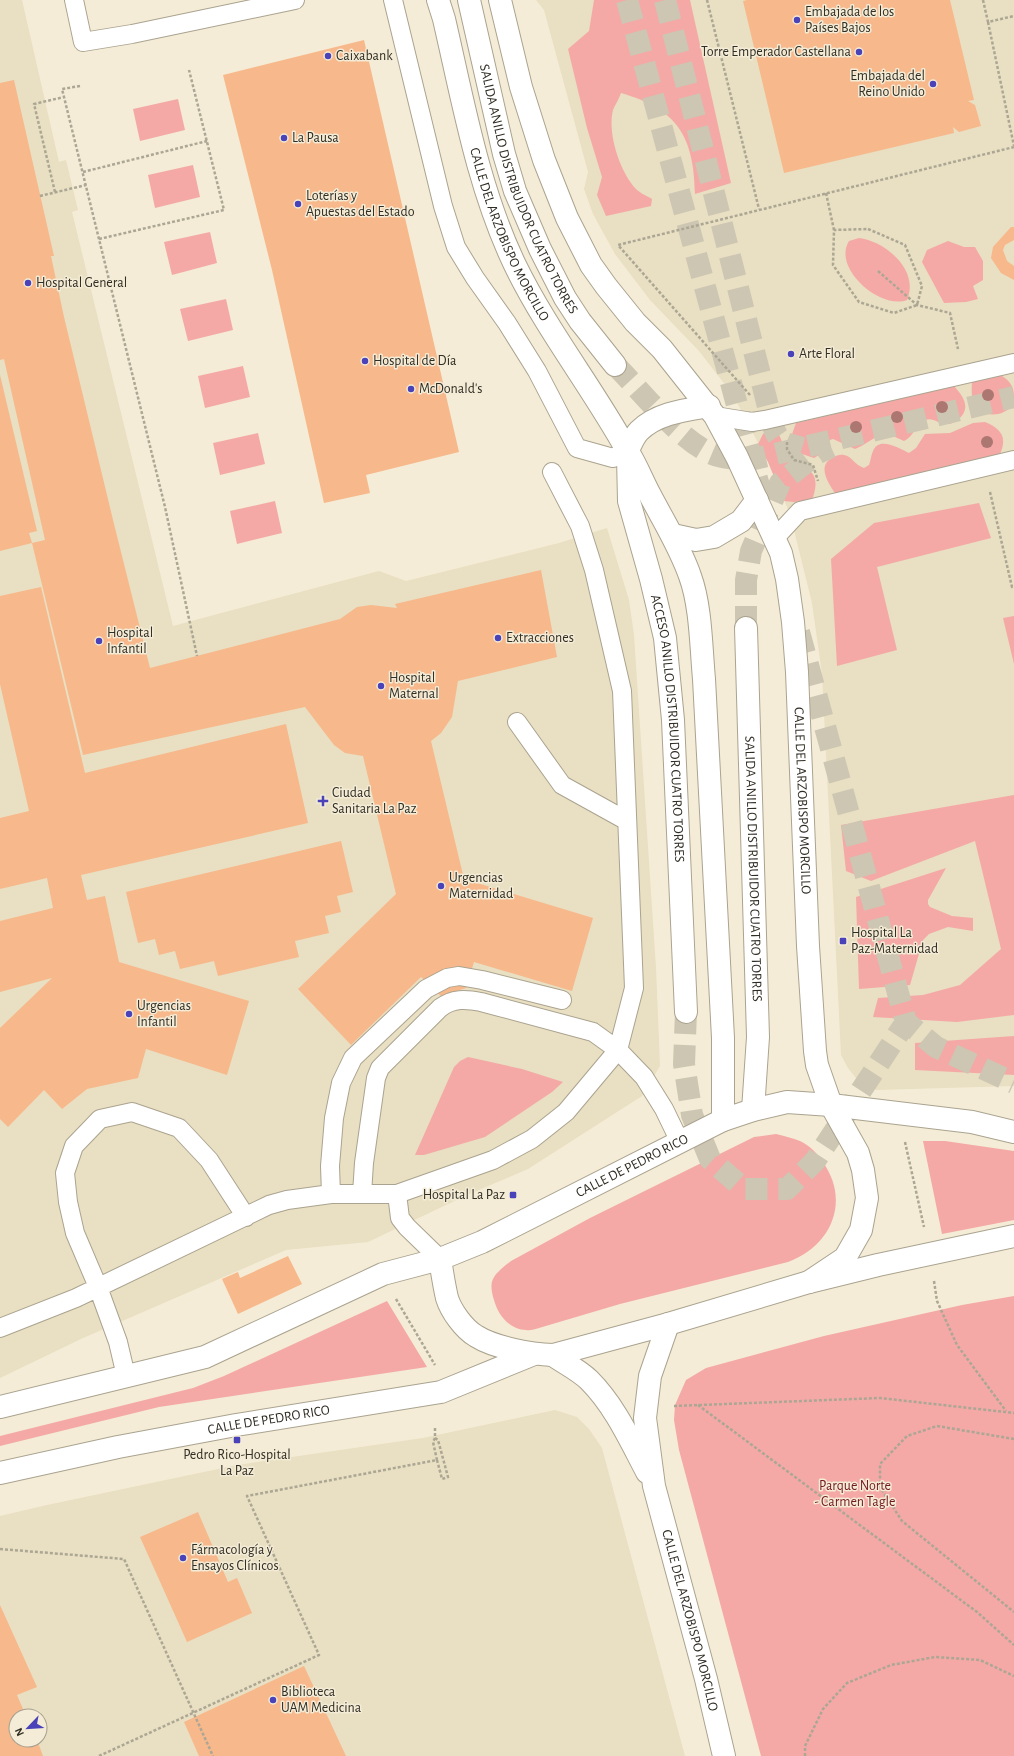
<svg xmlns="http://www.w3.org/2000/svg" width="1014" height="1756" font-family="'Alegreya Sans',sans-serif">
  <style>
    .built { fill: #e9dfc2; fill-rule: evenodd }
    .green { fill: #f4a9a6 }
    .building { fill: #f7b88b }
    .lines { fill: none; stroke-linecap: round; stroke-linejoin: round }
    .street-tunnel { stroke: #cdc6b2; stroke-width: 22; stroke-dasharray: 22 11; stroke-linecap: butt }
    .lane-casing { stroke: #aaa38f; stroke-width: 20 }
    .street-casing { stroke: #aaa38f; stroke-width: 24 }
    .path { stroke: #aca694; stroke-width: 2.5; stroke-dasharray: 3 2; stroke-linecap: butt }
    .lane { stroke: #fff; stroke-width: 18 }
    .street { stroke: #fff; stroke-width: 22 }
    .tree { fill: #ad7771 }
    .poi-dot { fill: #4942b8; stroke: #f4ecd6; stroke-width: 1.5 }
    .labels { text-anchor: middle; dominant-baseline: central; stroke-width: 3; stroke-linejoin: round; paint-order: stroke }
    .poi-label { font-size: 14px; fill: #302d24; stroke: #f4ecd6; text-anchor: start }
    .street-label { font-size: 14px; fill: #302d24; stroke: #f4ecd6 }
    .park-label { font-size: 14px; fill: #73181f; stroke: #f4ecd6 }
  </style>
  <rect width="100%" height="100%" fill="#f4ecd6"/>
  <path class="built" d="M0,0H22L59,162L66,160L78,210L72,212L173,626L379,571L406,581L559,543L607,528L629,600L634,635L656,968L660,1066L642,1096L528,1169L467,1195L368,1242L286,1250L83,1338L0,1378Z
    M536,0H1014V1086L876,1090L859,1082L848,1068L841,1055L822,674L812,603L790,514L768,462L733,395L699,351L650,300L615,254L593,214L584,189L588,172L544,10Z
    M555,1410L577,1417L589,1429L602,1448L685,1756H0V1516L47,1505L237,1465L423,1438ZM16,1716H40V1740H16Z"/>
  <path class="green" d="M594,0H690L731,183L695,194C694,136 677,109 621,93C619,99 615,105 613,110C607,133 620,172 636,189C640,193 647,196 652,199L651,206L606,216L597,195L602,177L587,128L568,49L589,31Z
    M178,99L185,130L140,141L133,109Z
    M193,165L200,197L155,208L148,175Z
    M210,232L217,263L172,275L164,242Z
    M859,238C885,241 920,270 907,300C880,310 832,268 849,241Z
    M948,241L964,247H975L983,261V280L973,286L978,299L966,302L944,303L922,262L927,250Z
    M226,299L233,330L188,341L180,309Z
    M243,366L250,397L205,408L198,376Z
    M1001,375C1014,384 1014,389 1014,404C1004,415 995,416 981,413C972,403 971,396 972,382Z
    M954,386C963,396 971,407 960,418C955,422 952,424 946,424C939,424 933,417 925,420C915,424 914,437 904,441C877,427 878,439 855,449L833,439L830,440L819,455L814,458L799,453L791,437L796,423Z
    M985,422C1002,429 1008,438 999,456L835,493C828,483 817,466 832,458C835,456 840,454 844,455C852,456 854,465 864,468L869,465C871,460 871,454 874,449C881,437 900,449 909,453L916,448L925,434L950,433L973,423Z
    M769,429L776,430C783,439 783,450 789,458C793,463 797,464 802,466C819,473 817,486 812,500L794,502L784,501L768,462L758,444L763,434Z
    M258,433L265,464L220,475L213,443Z
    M275,501L282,533L237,544L230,511Z
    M979,503L991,538L877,567L897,650L837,666L831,559L874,523Z
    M1014,616V664L1003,618Z
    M1014,795V1015L957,1022L873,1017L878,998L923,995L960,985L1001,949L975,841L871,881L846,871L841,825Z
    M946,868L928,900V904L930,907L952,916L973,918V931L948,927L929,934L923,940L910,985L859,989L856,897Z
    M1014,1036V1075L915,1070V1043Z
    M468,1057L522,1069L563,1082L552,1092L485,1137L424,1155H415L454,1067L460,1061Z
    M776,1134C784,1136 793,1138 800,1141C809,1145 817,1153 822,1161C851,1200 832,1246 788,1262L620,1304L539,1328C535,1329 530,1331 526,1330C509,1329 498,1315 494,1300C492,1294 490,1285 493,1279C496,1272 505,1266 511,1261L590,1218L754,1137Z
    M923,1141H945L1014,1151V1220L942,1234Z
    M1014,1296V1756H761L679,1450L674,1420L675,1405L686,1380L706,1368L824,1336L962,1305Z
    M387,1301L427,1367L159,1407L0,1446V1436L193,1388L224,1376Z"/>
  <path class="building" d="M747,0H950L974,100L968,101L975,105L981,126L959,132L953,127L954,133L784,173L743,1Z
    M364,40L459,452L366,475L370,493L324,503L272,270L223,75Z
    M14,80L54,256H51L64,317L114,524L150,668L340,619L357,607L371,605L397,608L395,604L541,570L557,657L458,681L452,717L441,733L431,741L464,879L593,918L572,991L474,962L466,988L441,996L421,977L351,1045L298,989L396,894L363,756L345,753L334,745L305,707L83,755L32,543L45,540L4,359L0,360V83Z
    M1011,227H1014V240L1005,245L1003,250L1007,261L1014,266V280L1001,273L991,258L993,247Z
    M0,375L37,531L29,533L32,543L0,551Z
    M41,587L85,773L286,724L308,823L81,875L87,900L105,896L119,962L249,1001L227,1075L146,1049L138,1078L87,1089L62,1109L44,1090L8,1127L0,1119V1028L52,978L0,992V921L53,908L47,878L0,889V818L29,811L0,684V596Z
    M341,841L353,892L337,896L341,912L325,916L329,933L295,941L299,957L218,976L214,961L180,969L175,951L159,955L155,939L138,943L126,892Z
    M288,1256L302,1284L238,1314L222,1279L238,1272L240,1278Z
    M198,1512L228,1582L237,1578L252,1613L187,1642L140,1537Z
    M0,1605L37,1687L17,1695L26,1716H16V1740H37L43,1756H0Z
    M304,1666L346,1756H199L184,1722Z"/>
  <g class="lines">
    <path class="street-tunnel" d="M627,0L762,497
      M665,0L773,426C779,444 785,443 802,448
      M615,365C642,391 686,450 722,457C731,459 740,459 750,460L1014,397
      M746,628V580L751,551L780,483L818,453L831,447
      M799,632L906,1022L936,1047L1014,1083
      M686,1012L684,1064L692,1115L710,1159L744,1189H787L815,1161L906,1022"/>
    <g class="lane-casing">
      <path id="lane" d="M74,0L83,42L132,34L295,0
        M393,0L443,206L456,247L475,278L507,323L537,371L577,448L613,458L628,450
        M715,416L752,422L765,420L1014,363
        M774,539L800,511L1014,460
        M517,722L562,785L627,821
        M331,1194L330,1166L334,1118L341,1083L353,1058L426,989L447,978L459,976L482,980L562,1000
        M362,1194L364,1163L376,1078L380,1068L440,1008C453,998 466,999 481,1002L593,1032L618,1050L644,1077L664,1109L680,1142
        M397,1194L400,1218L407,1227L440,1259
        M0,1328L76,1298L269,1205L287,1200L331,1194H397L493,1160L532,1139L566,1112L618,1050L634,988L622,691L594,570L580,526L552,472
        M126,1376L118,1342L98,1287L75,1233L68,1202L65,1173L74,1146L100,1119L132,1112L179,1128L209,1160L246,1217"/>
    </g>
    <g class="street-casing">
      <g id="street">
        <path id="s1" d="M438,0L444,19C463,101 478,188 515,265C546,329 592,387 627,450C636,464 642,480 650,495C664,522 680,547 690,576C701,606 701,647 704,679L723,1038V1120"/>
        <path id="s2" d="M469,0L504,154L515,191L540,249L565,298L580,321L615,365"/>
        <path id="s3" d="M500,0L521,87L544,160L567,218L591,265L606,286L635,322L662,349L715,416L737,457L781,553L787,579L793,622L797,672L808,946L815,1051L817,1065L831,1105L858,1153L863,1170L867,1198L861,1230L845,1258L809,1282"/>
        <path d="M628,450C631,444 634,436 639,431C657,413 685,410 709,406"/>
        <path id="s4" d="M628,457L629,501L651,579L665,638L673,720L686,1012"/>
        <path d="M673,535L696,540L714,537L741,521L757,500"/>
        <path id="s5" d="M746,628L758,1037L753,1110"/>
        <path d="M440,1259C442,1272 444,1285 447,1298C451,1311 464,1329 476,1336C495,1348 531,1354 553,1355L668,1324L809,1282L878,1265L1014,1236"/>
        <path id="s6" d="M668,1324L650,1376L645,1418L647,1433L654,1486L706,1679L724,1756"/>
        <path d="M553,1355C564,1363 579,1370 589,1380C615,1406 630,1440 647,1472"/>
        <path id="s7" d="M0,1407L205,1357L383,1274L440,1259L482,1242L723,1120L753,1110L787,1102L831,1105L972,1122L1014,1132"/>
        <path id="s8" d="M0,1473L118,1447L236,1425L441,1392L534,1354"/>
      </g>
    </g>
    <path class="path" d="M707,0L759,209
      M983,0L988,22L1014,16
      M988,22L1014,146
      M80,86L62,89L165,507L197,656
      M83,172L207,141
      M55,192L34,104L64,97
      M826,193L834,230
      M40,196L86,185
      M868,229L905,245L922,286L917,305L894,313L859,302L833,265L834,230Z
      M99,239L224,210L189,70
      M878,271L917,305L950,313L958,349
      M750,395L618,245L1014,147
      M787,442V449L794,460L813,465L818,481
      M990,492L1012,587L1014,586
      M905,1142L924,1227
      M934,1281L937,1301L957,1345L1006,1411
      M396,1299L435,1365
      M698,1405L977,1612L1014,1645
      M674,1406L880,1398L1014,1413
      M435,1428V1438L433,1442L437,1460
      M1014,1439L937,1426L907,1436L880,1464V1487L902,1521L1014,1612
      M0,1549L124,1559L213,1756
      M99,1756L319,1655L247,1496L437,1460L442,1479L448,1477L438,1440L435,1438
      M805,1756V1746L823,1709L847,1683L891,1665L935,1657L980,1660L1014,1676"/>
    <use href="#lane" class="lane"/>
    <use href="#street" class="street"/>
  </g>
  <g class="tree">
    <circle cx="988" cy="395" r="6"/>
    <circle cx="942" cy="407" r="6"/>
    <circle cx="897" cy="417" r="6"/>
    <circle cx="856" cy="427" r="6"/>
    <circle cx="987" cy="442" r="6"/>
  </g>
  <g class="poi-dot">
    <circle cx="797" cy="20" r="4"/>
    <circle cx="859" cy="52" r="4"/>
    <circle cx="328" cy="56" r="4"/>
    <circle cx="933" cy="84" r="4"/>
    <circle cx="284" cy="138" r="4"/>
    <circle cx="298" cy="204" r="4"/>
    <circle cx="28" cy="283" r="4"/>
    <circle cx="791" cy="354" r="4"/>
    <circle cx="365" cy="361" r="4"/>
    <circle cx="411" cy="389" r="4"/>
    <circle cx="498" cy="638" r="4"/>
    <circle cx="99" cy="641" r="4"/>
    <circle cx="381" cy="686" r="4"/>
    <path d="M321 795h4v4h4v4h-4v4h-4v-4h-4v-4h4z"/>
    <circle cx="441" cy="886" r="4"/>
    <rect x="839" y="937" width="8" height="8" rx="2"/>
    <circle cx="129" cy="1014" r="4"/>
    <rect x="509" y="1191" width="8" height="8" rx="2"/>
    <rect x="233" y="1436" width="8" height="8" rx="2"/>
    <circle cx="183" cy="1558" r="4"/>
    <circle cx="273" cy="1700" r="4"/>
  </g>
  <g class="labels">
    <g class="poi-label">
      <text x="805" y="12">Embajada de los<tspan x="805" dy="16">Países Bajos</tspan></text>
      <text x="851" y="52" text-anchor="end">Torre Emperador Castellana</text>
      <text x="336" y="56">Caixabank</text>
      <text x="925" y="76" text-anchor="end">Embajada del<tspan x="925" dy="16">Reino Unido</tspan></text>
      <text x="292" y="138">La Pausa</text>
      <text x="306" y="196">Loterías y<tspan x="306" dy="16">Apuestas del Estado</tspan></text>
      <text x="36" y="283">Hospital General</text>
      <text x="799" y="354">Arte Floral</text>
      <text x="373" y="361">Hospital de Día</text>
      <text x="419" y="389">McDonald's</text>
      <text x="107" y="633">Hospital<tspan x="107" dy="16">Infantil</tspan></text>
      <text x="506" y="638">Extracciones</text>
      <text x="389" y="678">Hospital<tspan x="389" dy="16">Maternal</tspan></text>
      <text x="332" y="793">Ciudad<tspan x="332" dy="16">Sanitaria La Paz</tspan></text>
      <text x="449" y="878">Urgencias<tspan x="449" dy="16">Maternidad</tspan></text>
      <text x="851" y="933">Hospital La<tspan x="851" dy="16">Paz-Maternidad</tspan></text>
      <text x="137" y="1006">Urgencias<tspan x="137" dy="16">Infantil</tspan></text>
      <text x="505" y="1195" text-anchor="end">Hospital La Paz</text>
      <text x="237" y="1455" text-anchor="middle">Pedro Rico-Hospital<tspan x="237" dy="16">La Paz</tspan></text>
      <text x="191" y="1550">Fármacología y<tspan x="191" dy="16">Ensayos Clínicos</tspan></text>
      <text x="281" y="1692">Biblioteca<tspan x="281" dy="16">UAM Medicina</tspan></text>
    </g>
    <g class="street-label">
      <text stroke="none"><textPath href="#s2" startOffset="199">SALIDA ANILLO DISTRIBUIDOR CUATRO TORRES</textPath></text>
      <text stroke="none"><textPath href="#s1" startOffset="246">CALLE DEL ARZOBISPO MORCILLO</textPath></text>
      <text stroke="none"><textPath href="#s4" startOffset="276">ACCESO ANILLO DISTRIBUIDOR CUATRO TORRES</textPath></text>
      <text stroke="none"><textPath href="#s3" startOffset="878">CALLE DEL ARZOBISPO MORCILLO</textPath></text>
      <text stroke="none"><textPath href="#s5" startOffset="241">SALIDA ANILLO DISTRIBUIDOR CUATRO TORRES</textPath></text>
      <text stroke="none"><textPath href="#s7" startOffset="680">CALLE DE PEDRO RICO</textPath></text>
      <text stroke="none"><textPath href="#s8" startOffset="274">CALLE DE PEDRO RICO</textPath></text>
      <text stroke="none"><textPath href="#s6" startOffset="305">CALLE DEL ARZOBISPO MORCILLO</textPath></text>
    </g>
    <g class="park-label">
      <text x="855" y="1486">Parque Norte<tspan x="855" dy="16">- Carmen Tagle</tspan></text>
    </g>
  </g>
  <g transform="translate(28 1728) rotate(245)"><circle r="19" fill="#f4ecd6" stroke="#a6a08f"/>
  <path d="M0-3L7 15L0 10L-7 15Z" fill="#4942b8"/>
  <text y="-6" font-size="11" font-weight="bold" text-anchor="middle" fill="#302d24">N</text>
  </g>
</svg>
